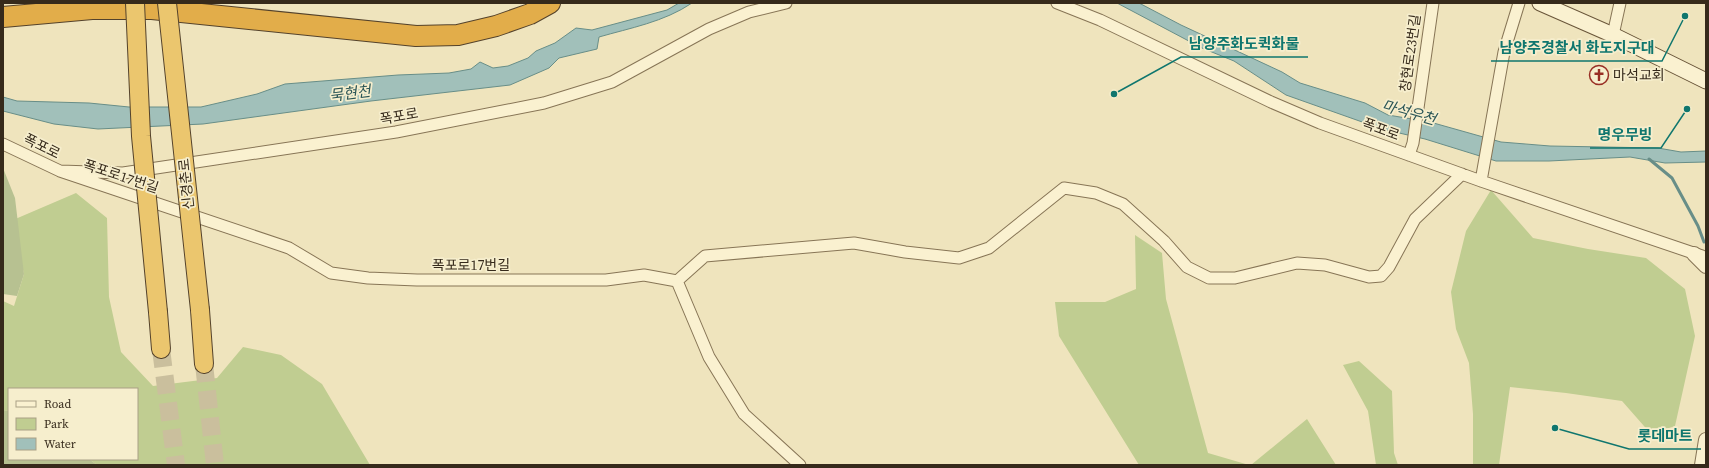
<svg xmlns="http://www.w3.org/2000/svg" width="1709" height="468" font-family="'Source Serif 4','Noto Sans KR',serif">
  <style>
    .green { fill: #c0cd91 }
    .cemetery { fill: #b7c191 }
    .water { fill: #a1c0ba; stroke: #688e88 }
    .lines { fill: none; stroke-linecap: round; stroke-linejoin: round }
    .stream { stroke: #688e88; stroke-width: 3 }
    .trunk-tunnel { stroke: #cabf9d; stroke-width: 18; stroke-dasharray: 18 9; stroke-linecap: butt }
    .minor-casing { stroke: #877556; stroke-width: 13 }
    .tertiary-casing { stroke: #877556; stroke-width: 16 }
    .secondary-casing { stroke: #695539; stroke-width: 17 }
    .trunk-casing { stroke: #54422b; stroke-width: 20 }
    .motorway-casing { stroke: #54422b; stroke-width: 22 }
    .minor { stroke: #faf1d0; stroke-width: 11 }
    .tertiary { stroke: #faf1d0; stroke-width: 14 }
    .secondary { stroke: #faf1d0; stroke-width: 15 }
    .trunk { stroke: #ebc66e; stroke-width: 18 }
    .motorway { stroke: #e2ad4a; stroke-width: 20 }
    .trunk-bridge-casing { stroke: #54422b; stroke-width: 20; stroke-linecap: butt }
    .trunk-bridge { stroke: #ebc66e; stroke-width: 18 }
    .labels { text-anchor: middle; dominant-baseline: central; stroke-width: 3.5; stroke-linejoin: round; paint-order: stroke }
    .street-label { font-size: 14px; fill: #362a1b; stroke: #f6eecd }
    .poi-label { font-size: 14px; fill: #362a1b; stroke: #f6eecd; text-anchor: start }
    .water-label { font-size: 15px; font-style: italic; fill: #2a5556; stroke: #f6eecd }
    .leader { fill: none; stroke: #0f766e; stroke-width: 1.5 }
    .callout-dot { fill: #0f766e; stroke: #f6eecd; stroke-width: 1.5 }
    .callout-label { font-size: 15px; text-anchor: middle; font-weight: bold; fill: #0f766e; stroke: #f6eecd; stroke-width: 3.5; stroke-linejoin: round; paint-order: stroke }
  </style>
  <rect width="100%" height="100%" fill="#efe4bd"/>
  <path class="green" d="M1491,190L1533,238L1588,249L1646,258L1685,289L1695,336L1675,426L1651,434L1622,401L1566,393L1510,387L1499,465H1473V414L1469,363L1456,329L1451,292L1466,231Z
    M76,193L107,218L109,297L121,352L153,386L217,378L243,347L281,355L322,384L370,465H97L89,459H137V389H9V411L3,410V301L14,306L24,274L13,220Z
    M1135,235L1162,253L1166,299L1208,453L1249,465H1139L1059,336L1055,302H1105L1136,289Z
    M1359,361L1392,391L1394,453L1398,465H1376L1368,411L1343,365Z
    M1307,419L1336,465H1251Z"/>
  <path class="cemetery" d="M3,168L15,198L24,274L17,296L3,294Z
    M3,410L9,411V459H89L97,465H3Z"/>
  <path class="water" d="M679,3H692C664,22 630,28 599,37L597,49L559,58L549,68L510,85L371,101L203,124L98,129L54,124L3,111V97L17,101L89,103L129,107H201L257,94L285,84L398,75L449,73L471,69L480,62L493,68L508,66L528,58L536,51L555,43L576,28L592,30L667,10Z
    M1117,3H1139L1181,25L1282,72L1300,83L1365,103L1388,115L1430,122L1501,142L1550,146L1658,148L1681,152L1706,151V162L1665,163L1630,157L1549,161H1496L1425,139L1382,129L1286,95L1234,61L1202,48Z"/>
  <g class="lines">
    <path class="stream" d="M1649,159L1672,178L1698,226L1704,242"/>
    <path class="trunk-tunnel" d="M161,349L176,465
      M204,364L215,465"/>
    <g class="minor-casing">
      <path id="minor" d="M1057,3L1100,20L1271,102L1320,123L1481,181L1702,256
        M1613,35L1620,3
        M3,144L60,171L123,173L396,132L544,103L612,82L709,29L749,12L786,3
        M1409,155L1413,143L1433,3
        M60,171L289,248L331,273L368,278L417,280H606L644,275L677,281L709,357L744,414L800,465
        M1481,181L1504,52L1519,3
        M677,281L705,256L854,243L905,252L959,258L989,248L1064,188L1096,193L1123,204L1164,241L1187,267L1209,278H1235L1297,263L1325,265L1369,277L1381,276L1389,267L1415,219L1462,174"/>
    </g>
    <g class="tertiary-casing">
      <path id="tertiary" d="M1694,254L1706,266
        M1702,465L1706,440"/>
    </g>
    <g class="secondary-casing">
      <path id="secondary" d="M1540,3L1613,35L1706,81"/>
    </g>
    <g class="trunk-casing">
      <path id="trunk" d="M200,310L204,364
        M158,312L161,349"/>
    </g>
    <g class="motorway-casing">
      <path id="motorway" d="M3,17L92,9H152L416,36L458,35L496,26L530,14L550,3"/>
    </g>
    <use href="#minor" class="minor"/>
    <use href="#tertiary" class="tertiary"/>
    <use href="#secondary" class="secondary"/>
    <use href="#trunk" class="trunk"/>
    <use href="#motorway" class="motorway"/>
    <g class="trunk-bridge-casing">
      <path id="trunk-bridge" d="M135,3L141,136L158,312
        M167,3L200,310"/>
    </g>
    <use href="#trunk-bridge" class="trunk-bridge"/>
  </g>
  <defs>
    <g id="church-ring" transform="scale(1)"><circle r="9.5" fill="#f6eecd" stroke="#982e24" stroke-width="1.5"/><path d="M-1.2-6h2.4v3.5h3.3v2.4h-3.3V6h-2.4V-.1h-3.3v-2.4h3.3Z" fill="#982e24"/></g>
  </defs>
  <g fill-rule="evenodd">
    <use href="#church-ring" x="1599" y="75"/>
  </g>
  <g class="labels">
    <g class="street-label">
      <text transform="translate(1410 53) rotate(-82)">창현로23번길</text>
      <text transform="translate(399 116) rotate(-10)">폭포로</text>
      <text transform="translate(1381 129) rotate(20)">폭포로</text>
      <text transform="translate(42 146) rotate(26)">폭포로</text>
      <text transform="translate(121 176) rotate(18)">폭포로17번길</text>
      <text transform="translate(186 184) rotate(-96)">신경춘로</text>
      <text x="471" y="265">폭포로17번길</text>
    </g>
    <g class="poi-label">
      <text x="1613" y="75">마석교회</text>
    </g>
    <g class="water-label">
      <text transform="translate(350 93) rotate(-7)">묵현천</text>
      <text transform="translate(1409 112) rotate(16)">마석우천</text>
    </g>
  </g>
  <path class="leader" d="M1114 94L1181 57H1308M1685 16L1662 61H1491M1687 109L1661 148H1590M1555 428L1629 449H1701"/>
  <g class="callout-dot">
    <circle cx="1114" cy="94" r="4"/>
    <circle cx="1685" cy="16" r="4"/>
    <circle cx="1687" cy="109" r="4"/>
    <circle cx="1555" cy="428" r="4"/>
  </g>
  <g class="callout-label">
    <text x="1244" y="49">남양주화도퀵화물</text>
    <text x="1577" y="53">남양주경찰서 화도지구대</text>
    <text x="1625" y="140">명우무빙</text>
    <text x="1665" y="441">롯데마트</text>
  </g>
  <rect width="1709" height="468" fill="none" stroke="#362a1b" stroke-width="8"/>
  <rect x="8" y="388" width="130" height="72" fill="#f6eecd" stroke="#a9a086"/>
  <rect x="16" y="401" width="20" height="6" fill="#faf1d0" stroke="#a9a086"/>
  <text x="44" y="408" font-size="12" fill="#362a1b">Road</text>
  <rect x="16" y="418" width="20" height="12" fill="#c0cd91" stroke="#a9a086"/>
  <text x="44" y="428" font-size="12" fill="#362a1b">Park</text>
  <rect x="16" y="438" width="20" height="12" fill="#a1c0ba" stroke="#a9a086"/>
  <text x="44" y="448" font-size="12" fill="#362a1b">Water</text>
</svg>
